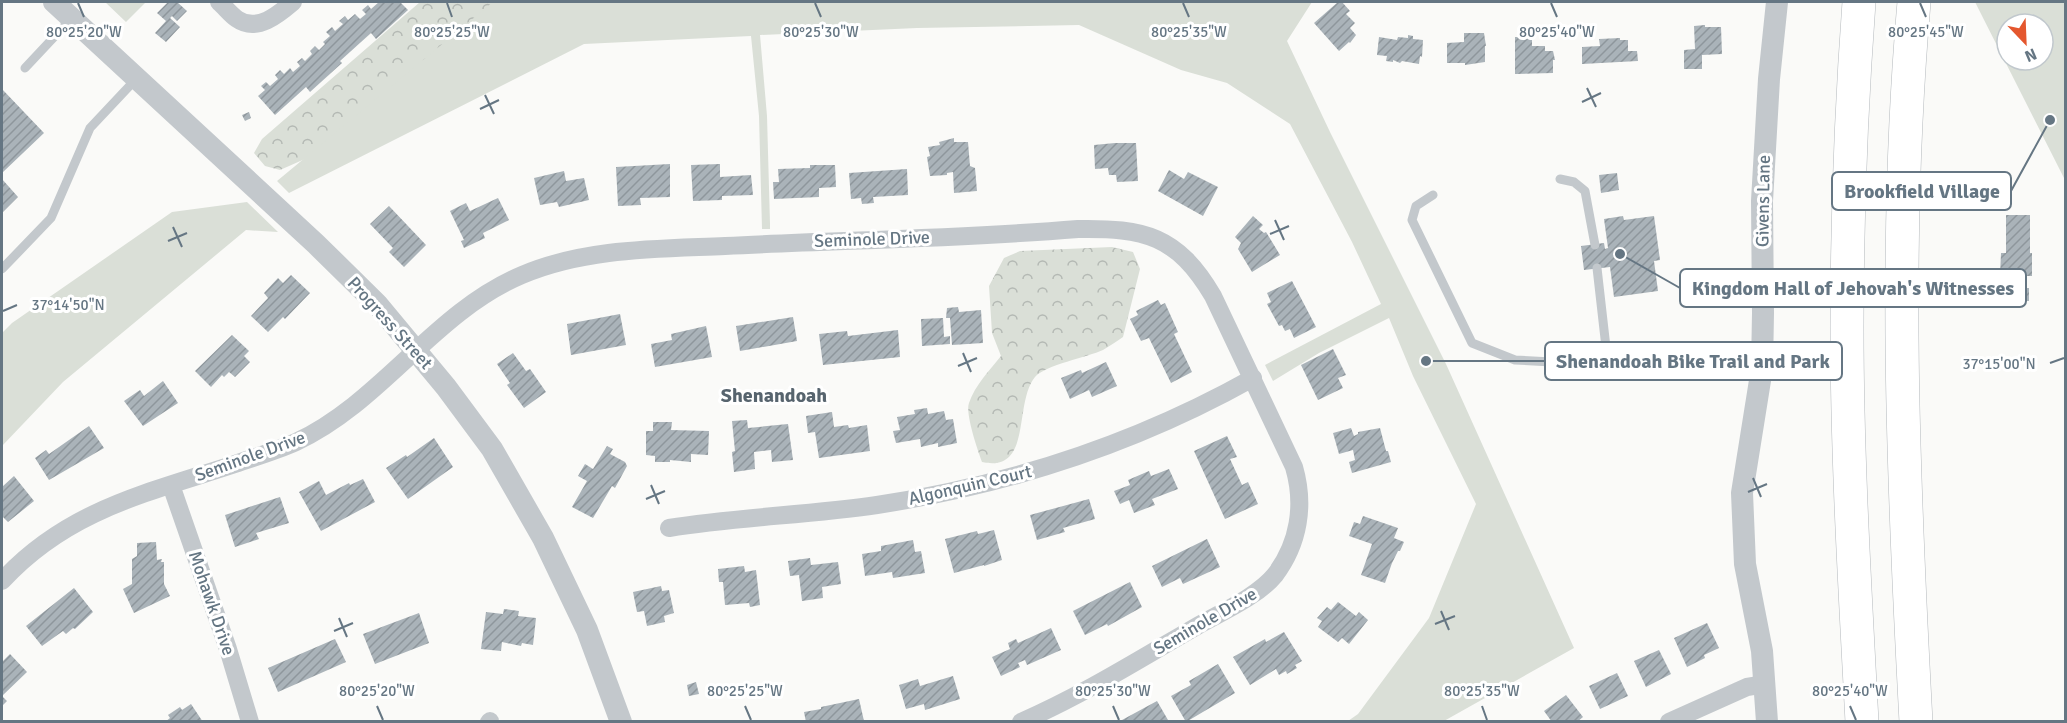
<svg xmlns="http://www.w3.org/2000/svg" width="2067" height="723" font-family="Signika,sans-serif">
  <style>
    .forest { fill: url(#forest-crowns) }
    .park { fill: #dadfd7; fill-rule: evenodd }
    .building { fill: url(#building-hatch) }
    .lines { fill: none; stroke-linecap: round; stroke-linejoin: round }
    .motorway-casing { stroke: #b4b9bd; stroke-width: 34 }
    .service { stroke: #c3c8cc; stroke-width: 9 }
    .minor { stroke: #c3c8cc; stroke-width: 18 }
    .tertiary { stroke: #c3c8cc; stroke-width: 22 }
    .motorway { stroke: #fff; stroke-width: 33 }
    .ticks { fill: none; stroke: #657683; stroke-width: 2 }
    .labels { text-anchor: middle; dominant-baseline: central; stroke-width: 6; stroke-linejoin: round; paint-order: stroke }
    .street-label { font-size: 18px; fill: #657683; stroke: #fff }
    .neighbourhood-label { font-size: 20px; font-weight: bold; fill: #57646e; stroke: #fff }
    .ticks-label { font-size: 15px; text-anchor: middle; fill: #657683; stroke: #fff; stroke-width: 6; stroke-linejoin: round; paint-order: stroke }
    .leader { fill: none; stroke: #657683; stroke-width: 2 }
    .callout-dot { fill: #657683; stroke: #fff; stroke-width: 2 }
    .callout { fill: #fff; stroke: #657683; stroke-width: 2 }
    .callout-label { font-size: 20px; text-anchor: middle; font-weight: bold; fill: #657683 }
  </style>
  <defs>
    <pattern id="forest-crowns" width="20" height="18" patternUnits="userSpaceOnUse" patternTransform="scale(1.5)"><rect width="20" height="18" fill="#dadfd7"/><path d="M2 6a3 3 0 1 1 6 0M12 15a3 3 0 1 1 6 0" fill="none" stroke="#b4b9b4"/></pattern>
    <pattern id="building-hatch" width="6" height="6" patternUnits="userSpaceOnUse" patternTransform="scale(1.5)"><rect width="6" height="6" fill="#aab3b9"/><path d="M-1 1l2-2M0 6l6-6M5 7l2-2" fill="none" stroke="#8e969c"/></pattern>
  </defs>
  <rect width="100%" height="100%" fill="#fafaf8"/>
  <path class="forest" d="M420,2H508L323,151L280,170L265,166L254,153L262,139Z
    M1112,247L1133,252L1140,269L1123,337C1117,341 1110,346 1103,350C1088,357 1045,365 1035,377C1013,404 1033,473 982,462C978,451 965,414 969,403C975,385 990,370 1001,356L992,333L989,286L1004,258L1020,251Z"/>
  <path class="park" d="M105,2H146L126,22Z
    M493,2H1312L1287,41L1330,132L1446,364L1574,648L1444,721H1348L1358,714L1429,618L1476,504L1413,376L1389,318L1319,353L1273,381L1265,365L1381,304L1352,242L1290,124L1227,83L1181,70L1079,25L917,28L760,35L767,116L770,224V229H762L759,116L751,36L584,44L289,193L277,181Z
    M1975,2H2065V180ZM2007,24H2043V60H2007Z
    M247,202L278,232L246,230L63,382L2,446V333L12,323L172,212Z"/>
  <path class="building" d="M168,2H177L187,11L177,21L172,16L170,18L180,27L166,42L155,33L166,21L157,13Z
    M379,2H400L408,10L376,39L371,33L340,61L342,63L310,92L306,87L275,115L258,96L265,90L261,86L266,82L270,86L278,79L275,75L280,70L284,74L290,68L293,72L300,66L297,62L302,58L305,61L312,54L310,51L315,46L319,50L325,44L323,42L330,36L326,32L332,27L335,31L343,24L339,21L345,16L348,20L355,14L360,19L366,14L362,10L368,5L371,9Z
    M1338,2H1342L1350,11L1346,14L1355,23L1350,28L1356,35L1350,43L1349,42L1339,51L1314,23Z
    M1705,25V27H1721L1722,54L1702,55V69H1684V50L1695,49L1694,26Z
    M1464,33H1484L1486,46H1485V62L1465,65V63H1447V43L1464,42Z
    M1408,35L1413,36V39L1423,40L1422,57L1420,56L1419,64L1402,61L1400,63L1393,60V62L1386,61L1387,56L1377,55L1379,37L1397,40L1398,37L1408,38Z
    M1515,37H1532V46H1545V51H1553L1555,60H1553V73L1515,74Z
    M1620,38V40H1628V51H1637L1638,61L1582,64V47L1600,46L1599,39Z
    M2,89L44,133L2,173Z
    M249,112L251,118L245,121L242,115Z
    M954,138V142H968L970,166L975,168L977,191L954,193L953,172L947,173V175L930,176L927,157L930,156L928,147L940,145L939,142Z
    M1115,143H1136L1138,181L1117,182L1116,175H1109L1108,168L1095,169L1094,145Z
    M670,164V197L640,198L641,205L618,206L616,167Z
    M720,164V177L751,175L753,195L722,196V200L693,201L691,165Z
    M810,165H835L836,187L819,188V197L774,199L773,182H779L778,169L810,168Z
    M907,169L908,195L873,197L874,203L862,204L861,198L851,199L849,173Z
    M1169,170L1184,179L1188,172L1218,187L1203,216L1158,191Z
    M564,171L566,181L584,178L589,200L559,207L557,202L540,205L534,178Z
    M1617,173L1619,190L1601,193L1599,175Z
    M2,179L18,197L2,213Z
    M498,198L509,220L483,233L485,238L464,248L461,241L464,240L450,211L466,203L470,211Z
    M389,206L426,245L404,267L389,252L393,248L370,224Z
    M2006,215H2030V253H2032V276H2000L2001,253H2006Z
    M1253,216L1263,225L1259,229L1264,233L1266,232L1280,255L1252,272L1238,249L1241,243L1235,237Z
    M1623,216L1624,220L1654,216L1660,260L1654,261L1658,291L1614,297L1610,267L1584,270L1581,246L1604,243L1605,249L1608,248L1604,219Z
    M291,275L310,293L285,319L283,317L268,332L251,316L268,298L264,293L278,278L283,283Z
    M1292,281L1316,327L1294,338L1290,329L1285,331L1282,325L1279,326L1267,304L1271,302L1267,293Z
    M2012,288H2029V301H2012Z
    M1158,300L1161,305L1165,303L1178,332L1174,334L1192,372L1171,383L1149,338L1141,341L1130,319L1138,315L1136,311Z
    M958,307L959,312L981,310L983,343L952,345L950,318H946L947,308Z
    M620,314L626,345L571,355L567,324Z
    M793,317L797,341L740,351L736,326Z
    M943,318L944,337L950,336V344L922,346L921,319Z
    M706,326L712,357L655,367L651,344L672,340L671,334Z
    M898,330L900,357L823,365L819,334L847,331L848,336Z
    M232,335L249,351L244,356L250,362L235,377L229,372L224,377L222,375L211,387L195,371Z
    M1333,349L1346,375L1338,378L1343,388L1318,400L1301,365Z
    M513,353L526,371L530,369L546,392L524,408L507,385L510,383L497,364Z
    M1106,362L1117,386L1092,397L1089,390L1070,399L1061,378L1081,370L1082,373Z
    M163,381L178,403L143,426L124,401L140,390L144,396Z
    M927,408L928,414L944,411L946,420L953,419L957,443L938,447V443L921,447L920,439L896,443L893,431L900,430L897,417L915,414L914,410Z
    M832,412L834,427L848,425L849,428L867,425L870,451L819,458L815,432L808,433L806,416Z
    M747,420L748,428L788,424L793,460L772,462L771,450L754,452L755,469L734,472L732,452L735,451L732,421Z
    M653,422H672L671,430L709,431L708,455L691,454V462L670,460V462H655V456L646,455V431H653Z
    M89,426L104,448L49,480L35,458L46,450L49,454Z
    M1351,428L1354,436L1358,434V432L1380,428L1386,451H1388L1391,462L1352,473L1349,462L1355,460L1353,450L1339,454L1333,433Z
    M1227,436L1237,457L1230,459L1242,485L1248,482L1258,504L1225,519L1194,451Z
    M434,438L453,467L408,499L386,468L406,455L407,457Z
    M607,446L613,449L610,454L625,462L627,466L615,488L612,486L593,518L572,507L587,481L578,476L585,464L593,469Z
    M1169,469L1178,489L1152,499L1155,505L1134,513L1129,500L1120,504L1114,491L1130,485L1128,480L1149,471L1151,476Z
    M14,476L34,501L8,522L2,516V487Z
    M363,479L375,502L321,531L299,492L319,481L326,495L349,483L350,485Z
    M280,497L289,523L256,533L259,539L235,547L225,515Z
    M1089,499L1095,519L1063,528L1065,532L1037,540L1030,515Z
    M1363,516L1398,528L1394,538L1404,542L1400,551H1398L1392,563L1385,583L1361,575L1372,544L1349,536L1354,522L1360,524Z
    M994,530L1002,560L984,566V565L954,573L945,539L977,531L978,534Z
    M1207,539L1220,567L1183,584L1180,578L1162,587L1152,566Z
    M913,540L915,552L921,551L925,573L893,578L892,572L865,576L862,554L881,551V546Z
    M156,542L157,560L162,559L161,562H164V584L170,596L134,613L123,589L132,584V559L137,556V543Z
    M810,558L811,565L838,562L841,584L822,587L823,598L802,601L799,575L790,576L788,561Z
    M744,566L745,572L756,570L760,605L750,607L749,603L725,605L723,582H719L718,569Z
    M1130,582L1142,607L1108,626L1107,624L1085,635L1073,611Z
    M661,586L662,591L669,590L674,613L664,616L665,622L647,626L644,611L637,612L633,592Z
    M74,588L93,612L75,629L73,628L66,634L63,631L42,646L26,626Z
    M1338,602L1356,616L1359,612L1368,620L1349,644L1342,638L1338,642L1318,627L1322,621L1317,618L1327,607L1331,610Z
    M504,609L519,611L518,616L536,618L533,645L522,643L521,646L502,642L501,651L481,649L486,612L503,614Z
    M419,613L429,643L375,664L363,634Z
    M1707,623L1719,648L1704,655L1705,658L1687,667L1674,638Z
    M1051,628L1061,650L1027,665L1025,660L1018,663L1020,667L1001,676L992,657L1010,649L1008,643L1016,639L1018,643Z
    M1284,632L1302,661L1295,665L1297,668L1287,674L1286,671L1279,675L1276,669L1250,685L1233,657L1265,639L1266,642Z
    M335,639L346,662L278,692L268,668Z
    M1659,650L1671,674L1646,687L1634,661Z
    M10,654L27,672L2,696L7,701L2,706V662Z
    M1218,664L1235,693L1186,722L1171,696L1191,685L1189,681Z
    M1617,673L1628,696L1600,709L1589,686Z
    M953,676L960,699L925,710L924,704L906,709L899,685L918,679L920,686Z
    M696,682L699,694L689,696L687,685Z
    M1566,695L1583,717L1577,722H1552L1544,711Z
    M859,699L864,721L806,722L804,712L821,709V707Z
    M1157,701L1168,720L1165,722H1123L1122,720Z
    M191,704L203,722H165L170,718L168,715L180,707L182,710Z"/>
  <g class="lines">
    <g class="motorway-casing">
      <path id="motorway" d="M1859,2C1851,110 1847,219 1847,328C1847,459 1855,590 1862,722
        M1914,2C1893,241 1903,482 1916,722"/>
    </g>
    <path class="service" d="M25,68L71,19
      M1560,179L1574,182L1585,191L1595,245
      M1433,195L1416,206L1412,220L1472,343L1515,360L1608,365L1762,368
      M1597,268L1608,365
      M2,269L51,218L90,128L137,78"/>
    <path class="minor" d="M219,2C225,7 230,14 237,19C257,33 279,14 293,2
      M171,485L228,649L250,722
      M669,528C738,517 808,515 877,505C1008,485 1137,443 1253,378
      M2,581C67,510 147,493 235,464C255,457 276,451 296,442C382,402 434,312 522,275C585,248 658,249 725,246C842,240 960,239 1078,229C1144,228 1177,235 1213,296L1294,467C1305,505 1299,543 1275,575C1258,596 1222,612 1199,625C1140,659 1083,695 1021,722
      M489,722L490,721
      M1669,722L1747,687L1765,684"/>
    <path class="tertiary" d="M54,2L316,244L377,304L446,387L492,449L543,538L587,630L621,722
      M1767,722L1762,651L1745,564L1742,493L1762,368L1763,313L1762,201L1769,79L1777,2"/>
    <use href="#motorway" class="motorway"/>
  </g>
  <path class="ticks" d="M78,3L84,17M447,3L452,17M815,3L821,17M1183,3L1189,17M1551,3L1557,17M1920,3L1926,17M1587,88L1596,107M485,95L494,114M1582,102L1601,93M480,109L499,100M1275,220L1284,240M173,227L182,247M1270,234L1289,226M168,241L187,233M3,311L17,305M963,353L971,372M2050,363L2064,358M958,366L977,358M1753,478L1761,497M651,485L659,504M1748,492L1767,484M646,499L665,491M1441,611L1449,630M339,618L347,637M1435,624L1455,616M334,631L353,623M377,706L383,720M745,706L751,720M1113,706L1119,720M1482,706L1487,720M1850,706L1856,720"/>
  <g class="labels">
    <g class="street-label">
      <text transform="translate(1763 201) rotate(-89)">Givens Lane</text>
      <text transform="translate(872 239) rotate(-2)">Seminole Drive</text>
      <text transform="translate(390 323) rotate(48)">Progress Street</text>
      <text transform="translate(250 456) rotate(-20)">Seminole Drive</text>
      <text transform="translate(970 485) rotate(-13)">Algonquin Court</text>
      <text transform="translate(212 603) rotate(71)">Mohawk Drive</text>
      <text transform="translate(1205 621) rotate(-30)">Seminole Drive</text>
    </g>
    <g class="neighbourhood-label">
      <text x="774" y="395">Shenandoah</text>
    </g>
  </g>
  <g class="ticks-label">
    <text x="84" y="37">80°25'20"W</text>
    <text x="452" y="37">80°25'25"W</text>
    <text x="821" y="37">80°25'30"W</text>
    <text x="1189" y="37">80°25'35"W</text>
    <text x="1557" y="37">80°25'40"W</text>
    <text x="1926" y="37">80°25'45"W</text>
    <text x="68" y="310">37°14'50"N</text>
    <text x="1999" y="369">37°15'00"N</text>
    <text x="377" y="696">80°25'20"W</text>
    <text x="745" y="696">80°25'25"W</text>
    <text x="1113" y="696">80°25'30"W</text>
    <text x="1482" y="696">80°25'35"W</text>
    <text x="1850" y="696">80°25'40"W</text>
  </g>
  <path class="leader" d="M2050 120L2011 191M1620 254L1680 288M1426 361L1545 361"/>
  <g class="callout-dot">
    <circle cx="2050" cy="120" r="6"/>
    <circle cx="1620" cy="254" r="6"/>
    <circle cx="1426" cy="361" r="6"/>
  </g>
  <g class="callout">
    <rect x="1832" y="172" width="179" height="38" rx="6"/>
    <rect x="1680" y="269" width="346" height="38" rx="6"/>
    <rect x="1545" y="342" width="297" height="38" rx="6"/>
  </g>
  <g class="callout-label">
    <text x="1922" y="198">Brookfield Village</text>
    <text x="1853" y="295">Kingdom Hall of Jehovah's Witnesses</text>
    <text x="1693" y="368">Shenandoah Bike Trail and Park</text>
  </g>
  <rect width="2067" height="723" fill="none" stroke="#657683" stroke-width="6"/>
  <g transform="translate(2025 42) rotate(157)"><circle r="28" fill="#ffffff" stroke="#c1c8cd" stroke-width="1.5"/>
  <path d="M0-4.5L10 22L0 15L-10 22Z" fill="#e4572e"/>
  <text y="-9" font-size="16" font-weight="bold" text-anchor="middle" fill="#657683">N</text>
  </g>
</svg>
